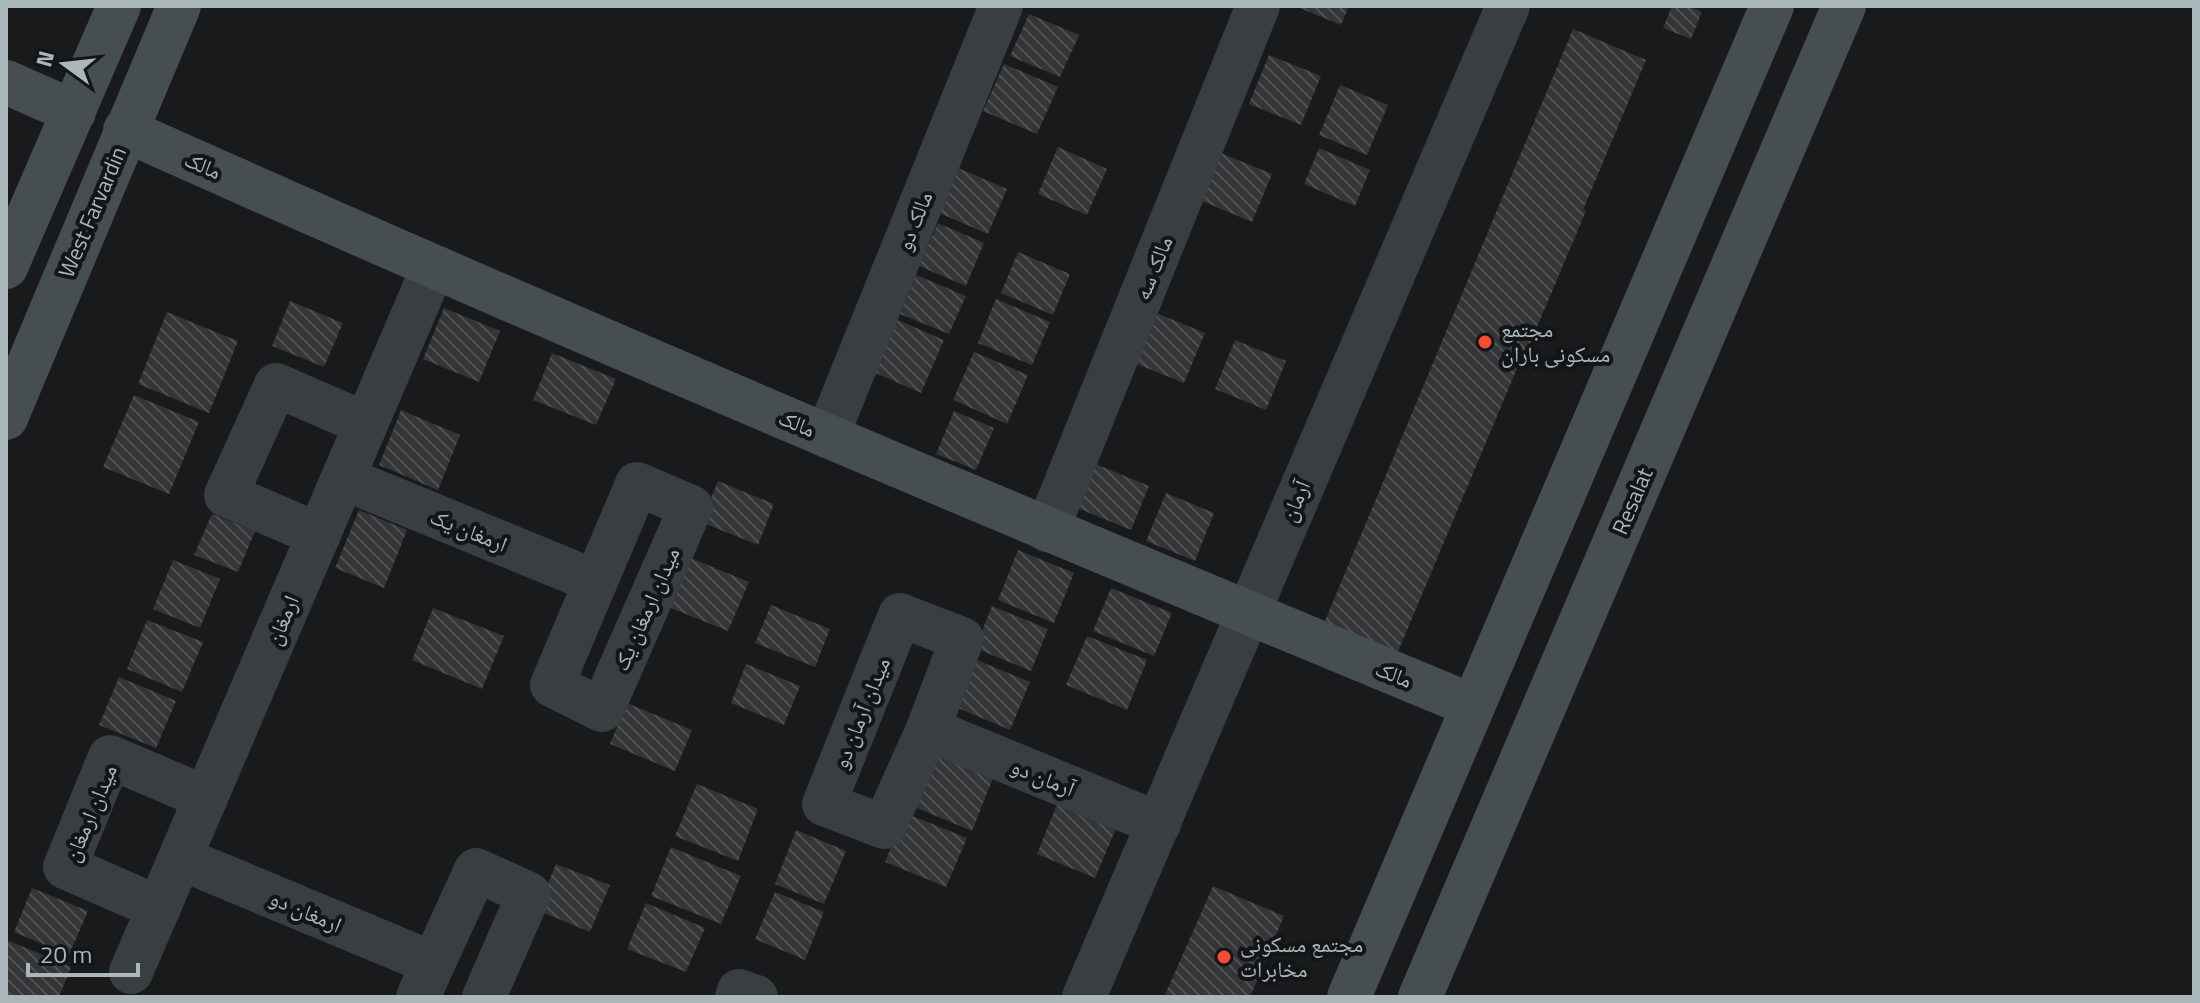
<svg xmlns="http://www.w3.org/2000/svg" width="2200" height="1003" font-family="'Titillium Web','Noto Naskh Arabic',sans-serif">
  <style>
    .building { fill: url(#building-back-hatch) }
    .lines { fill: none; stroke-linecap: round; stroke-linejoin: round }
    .street { stroke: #393e40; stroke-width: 44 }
    .secondary { stroke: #474e50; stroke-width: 44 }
    .poi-dot { fill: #f74b34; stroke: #141516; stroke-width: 3 }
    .labels { text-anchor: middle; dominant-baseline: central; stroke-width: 8; stroke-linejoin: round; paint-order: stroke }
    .street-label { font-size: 22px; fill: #abb8bb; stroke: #141516 }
    .poi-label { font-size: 22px; fill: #abb8bb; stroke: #141516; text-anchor: start }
  </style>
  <defs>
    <pattern id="building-back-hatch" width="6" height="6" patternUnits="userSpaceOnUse" patternTransform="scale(2)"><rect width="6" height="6" fill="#343537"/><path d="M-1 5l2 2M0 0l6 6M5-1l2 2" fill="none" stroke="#4f5052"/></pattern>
  </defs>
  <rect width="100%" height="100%" fill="#191a1b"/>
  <path class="building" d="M1295,6H1349L1341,25Z
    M1672,6H1689L1702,12L1691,39L1663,28Z
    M1029,14L1079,35L1060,77L1010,56Z
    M1573,29L1646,60L1583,210L1586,211L1526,353L1524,352L1397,654L1324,623Z
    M1269,55L1321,76L1301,125L1249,104Z
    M1004,64L1058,87L1037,134L983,111Z
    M1340,85L1388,105L1367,155L1319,135Z
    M1058,147L1107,169L1087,215L1038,194Z
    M1319,148L1370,170L1355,206L1304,184Z
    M1221,153L1272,174L1252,222L1202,201Z
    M958,168L1007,189L988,234L939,213Z
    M938,223L984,243L966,286L919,266Z
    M1018,252L1070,274L1053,315L1001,293Z
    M916,275L966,296L949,334L900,314Z
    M996,299L1050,322L1032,365L978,343Z
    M290,301L343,323L324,367L272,346Z
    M444,308L500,331L479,382L423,359Z
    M167,312L238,341L209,413L138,384Z
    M1154,312L1205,333L1184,383L1134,363Z
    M893,318L944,340L921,393L871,371Z
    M1235,340L1286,361L1266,410L1215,389Z
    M974,352L1028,375L1007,424L953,400Z
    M552,353L616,379L596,425L533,400Z
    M134,395L199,422L169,494L103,467Z
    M401,410L460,435L438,490L379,465Z
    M954,411L994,428L976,470L936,454Z
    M1093,463L1149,486L1131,530L1075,507Z
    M718,481L774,504L758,545L701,522Z
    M1166,493L1214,513L1195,561L1146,541Z
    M359,510L407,530L384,588L335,568Z
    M212,514L255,531L238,572L194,555Z
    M1018,550L1074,573L1054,623L998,600Z
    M686,556L749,582L728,631L666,606Z
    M173,560L220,579L200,628L153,609Z
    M1111,588L1172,613L1154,656L1093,631Z
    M771,605L830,629L815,667L755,643Z
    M992,606L1048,629L1031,671L975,648Z
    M433,608L504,636L482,689L412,660Z
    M147,620L203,642L182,692L127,669Z
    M1087,636L1147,660L1127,710L1066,685Z
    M977,660L1030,682L1010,730L958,708Z
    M746,664L800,686L784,725L731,703Z
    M119,677L176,701L156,748L99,725Z
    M627,703L692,730L675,771L610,744Z
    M934,753L993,778L972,831L912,806Z
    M697,784L758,809L738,861L675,836Z
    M1058,802L1117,826L1095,878L1037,854Z
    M905,813L967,838L946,887L885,862Z
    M796,830L846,851L824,904L775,884Z
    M671,847L741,876L721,924L651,896Z
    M556,864L610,885L590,932L537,910Z
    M1213,886L1284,916L1250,997H1164Z
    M32,888L88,911L69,955L14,932Z
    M775,892L824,912L805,960L755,939Z
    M646,903L705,928L686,972L627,949Z
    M7,940L71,967L59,997H6Z"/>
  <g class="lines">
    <path class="street" d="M827,436L1001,6
      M343,478L594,581
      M637,484L691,507L602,710L552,685Z
      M1047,530L1258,6
      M319,535L226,495L276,385L366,424
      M900,615L962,639L928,729L884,827L824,804Z
      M928,729L1159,824
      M180,858L432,963
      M159,908L65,867L110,757L206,798
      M131,972L433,268
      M418,997L476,870L529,894L484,997
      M737,997L739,991L756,997
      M1084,997L1508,6"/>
    <path class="secondary" d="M6,82L74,112
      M125,130C571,330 1021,519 1473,706
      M6,267L119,6
      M6,418L179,6
      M1349,997L1772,6
      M1420,997L1844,6"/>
  </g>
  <g class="poi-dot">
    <circle cx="1485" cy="342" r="8"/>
    <circle cx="1224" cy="957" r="8"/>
  </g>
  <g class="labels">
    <g class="street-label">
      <text transform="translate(203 165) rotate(24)">مالک</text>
      <text transform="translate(92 212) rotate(-67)">West Farvardin</text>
      <text transform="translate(914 221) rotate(-68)">مالک دو</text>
      <text transform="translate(1153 268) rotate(-68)">مالک سه</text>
      <text transform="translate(797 423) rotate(23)">مالک</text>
      <text transform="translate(1295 501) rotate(-67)">آرمان</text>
      <text transform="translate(1632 501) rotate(-67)">Resalat</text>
      <text transform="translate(469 530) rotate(22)">ارمغان یک</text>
      <text transform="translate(646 609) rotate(-66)">میدان ارمغان یک</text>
      <text transform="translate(282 620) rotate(-67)">ارمغان</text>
      <text transform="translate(1394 674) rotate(22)">مالک</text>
      <text transform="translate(861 713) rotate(-68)">میدان آرمان دو</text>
      <text transform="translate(1043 777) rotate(22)">آرمان دو</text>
      <text transform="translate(90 813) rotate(-67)">میدان ارمغان</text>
      <text transform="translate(306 911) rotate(23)">ارمغان دو</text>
    </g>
    <g class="poi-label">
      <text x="1501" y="329">مجتمع<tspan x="1501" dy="25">مسکونی باران</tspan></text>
      <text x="1240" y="944">مجتمع مسکونی<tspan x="1240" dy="25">مخابرات</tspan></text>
    </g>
  </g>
  <rect width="2200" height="1003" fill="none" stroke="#abb8bb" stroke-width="16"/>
  <g transform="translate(64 64) rotate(285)" stroke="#141516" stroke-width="6" paint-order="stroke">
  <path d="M0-6L14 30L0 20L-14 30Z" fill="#abb8bb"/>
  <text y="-12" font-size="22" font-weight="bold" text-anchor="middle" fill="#abb8bb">N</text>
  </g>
  <path d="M28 963v12h110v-12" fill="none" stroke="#abb8bb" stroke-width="4"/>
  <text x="40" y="963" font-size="24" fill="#abb8bb" stroke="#141516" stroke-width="6" paint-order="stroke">20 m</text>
</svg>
